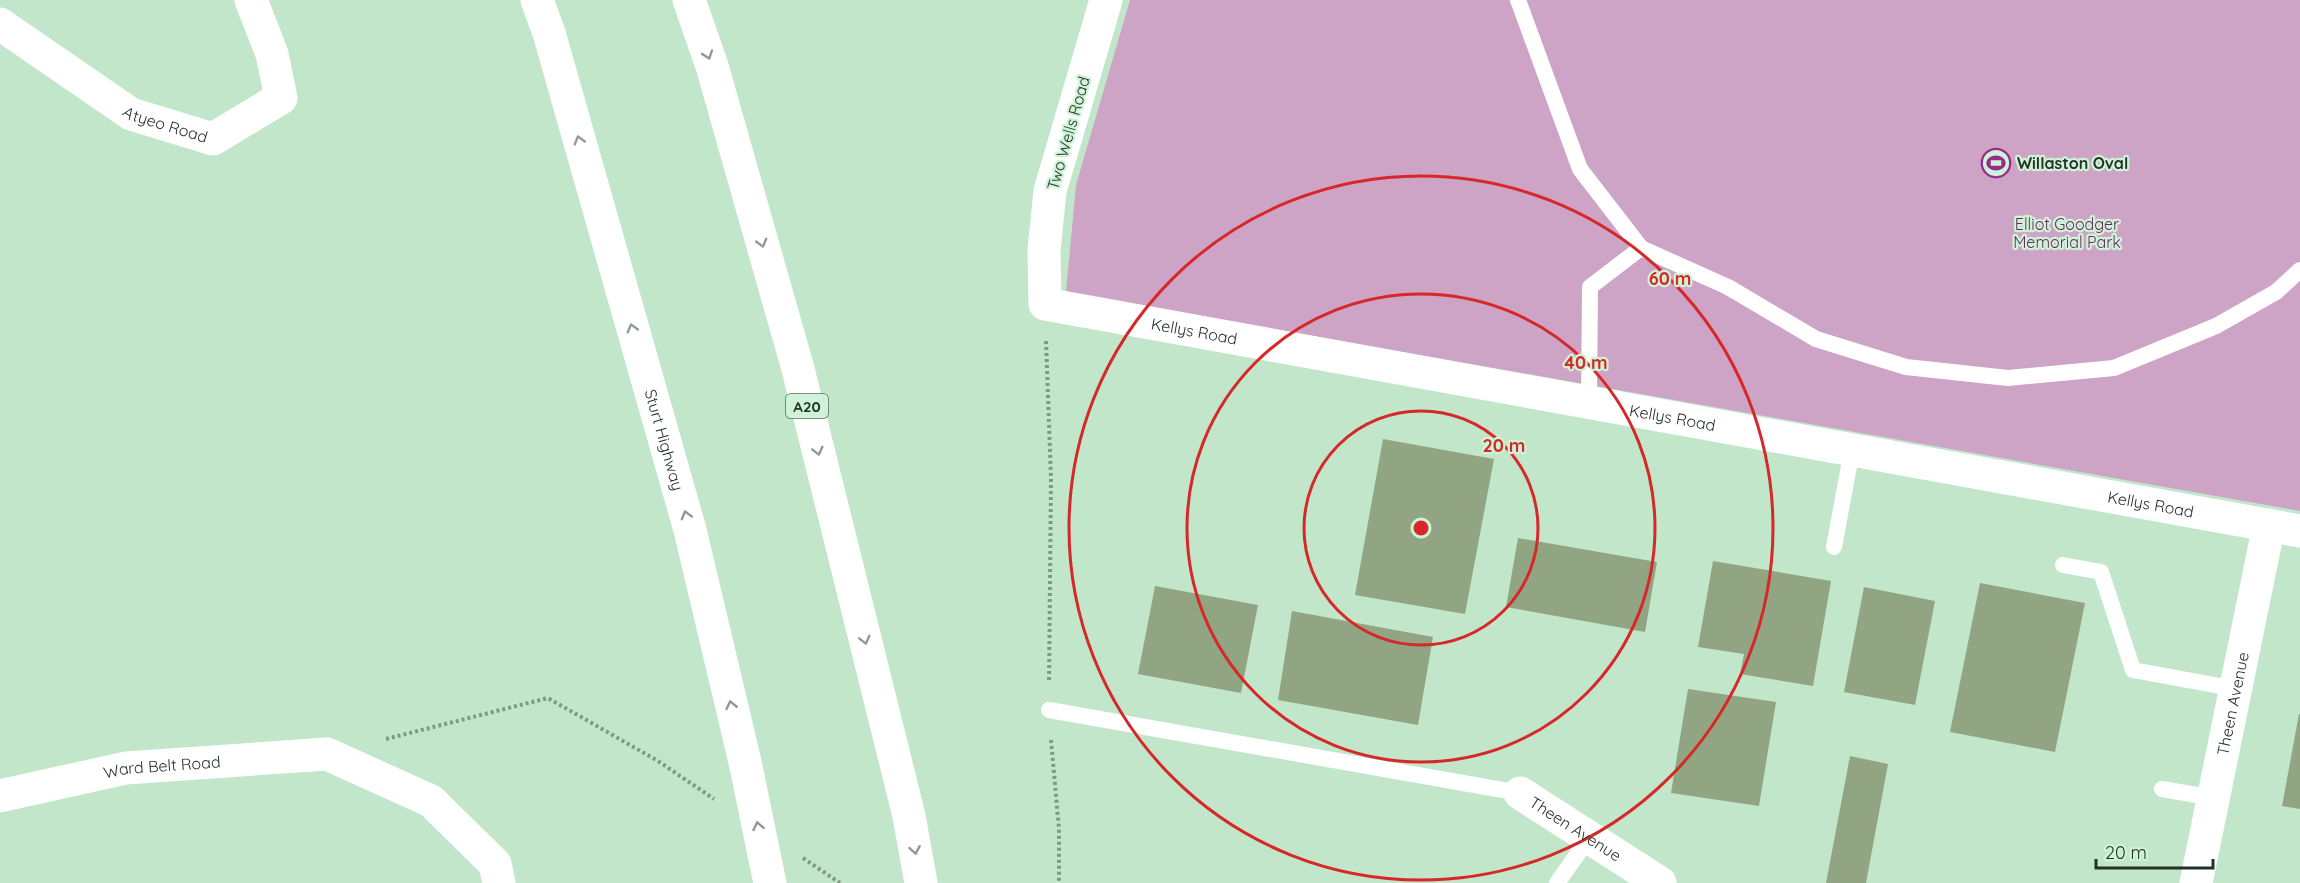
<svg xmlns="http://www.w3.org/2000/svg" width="2300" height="883" font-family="Quicksand,sans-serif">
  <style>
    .green { fill: #cda3c6 }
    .building { fill: #92a583 }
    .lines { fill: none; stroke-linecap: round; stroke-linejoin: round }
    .path { stroke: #7f9985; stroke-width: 4; stroke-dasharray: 3 3; stroke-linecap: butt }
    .service { stroke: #fff; stroke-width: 16 }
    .minor { stroke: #fff; stroke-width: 33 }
    .motorway { stroke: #fff; stroke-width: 33 }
    .oneway { stroke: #929894 }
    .ring { fill: none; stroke: #d62828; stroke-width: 3 }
    .labels { text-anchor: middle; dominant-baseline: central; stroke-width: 4.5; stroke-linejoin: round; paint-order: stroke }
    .shield { fill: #cff3d7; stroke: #586c5c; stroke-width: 1.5 }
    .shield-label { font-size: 15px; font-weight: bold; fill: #253228 }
    .street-label { font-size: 16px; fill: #253228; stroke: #cff3d7 }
    .poi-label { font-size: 16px; font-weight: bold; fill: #253228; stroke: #cff3d7; text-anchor: start }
    .park-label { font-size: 16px; fill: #672b60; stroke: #cff3d7 }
    .centre { fill: #d62828; stroke: #cff3d7; stroke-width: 3 }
    .ring-label { font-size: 18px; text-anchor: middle; font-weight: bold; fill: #d62828; stroke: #cff3d7; stroke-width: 4.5; stroke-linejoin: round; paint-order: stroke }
  </style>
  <rect width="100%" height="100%" fill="#c2e6ca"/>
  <path class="green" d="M1130,0H2300V511L1066,292L1076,185Z"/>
  <path class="building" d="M1383,439L1494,459L1465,614L1355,595Z
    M1518,538L1657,562L1645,632L1506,607Z
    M1713,561L1831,581L1813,686L1740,674L1744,654L1698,647Z
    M1980,583L2085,603L2055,752L1950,732Z
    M1155,586L1258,605L1241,693L1138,674Z
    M1864,587L1935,601L1915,705L1844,692Z
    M1292,611L1433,637L1418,725L1278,700Z
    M1688,689L1776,702L1759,806L1671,793Z
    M2299,714H2300V809L2282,806Z
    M1850,756L1888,764L1866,883H1826Z"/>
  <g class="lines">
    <path class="path" d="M1046,341L1051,478L1049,682
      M386,739L548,698L658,761L714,799
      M1051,740L1059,829V883
      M803,858L840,883"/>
    <path class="service" d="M1518,0L1580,169L1641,248L1728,287L1816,339L1906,367L2008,378L2114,368L2216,326L2276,292L2300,270
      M1589,402L1590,287L1641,248
      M1834,547L1852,450
      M2063,565L2101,572L2133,670L2236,689
      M1049,710L1520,793
      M2162,789L2214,798
      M1557,883L1589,838"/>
    <g class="minor">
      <path id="s1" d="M1106,0L1050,191L1044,250L1045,304L2300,531"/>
      <path id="s2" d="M0,24L131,114L213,139L281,98L272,54L251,0"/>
      <path id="s3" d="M1520,793L1660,883"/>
      <path id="s4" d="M0,796L126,768L327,754L431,801L495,864L499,883"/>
      <path id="s5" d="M2196,883L2269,525"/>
    </g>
    <g class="motorway">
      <path id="s6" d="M537,0L549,33L690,530L745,762L770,883"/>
      <path d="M689,0L712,66L798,369L909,816L921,883"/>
    </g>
  </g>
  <defs><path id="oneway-chevron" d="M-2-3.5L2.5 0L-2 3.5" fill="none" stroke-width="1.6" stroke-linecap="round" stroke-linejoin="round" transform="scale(1.5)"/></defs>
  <g class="oneway">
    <use href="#oneway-chevron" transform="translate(708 55) rotate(71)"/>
    <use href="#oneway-chevron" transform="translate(579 140) rotate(-106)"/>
    <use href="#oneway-chevron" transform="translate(762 243) rotate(74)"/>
    <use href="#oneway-chevron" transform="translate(632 328) rotate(-106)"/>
    <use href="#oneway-chevron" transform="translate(818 451) rotate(76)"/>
    <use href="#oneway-chevron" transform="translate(686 515) rotate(-106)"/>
    <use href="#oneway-chevron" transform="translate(865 640) rotate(76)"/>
    <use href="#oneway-chevron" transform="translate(731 705) rotate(-103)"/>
    <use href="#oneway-chevron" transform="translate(758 826) rotate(-102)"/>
    <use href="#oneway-chevron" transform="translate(915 850) rotate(80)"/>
  </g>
  <g class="ring">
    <circle cx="1421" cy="528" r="117"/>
    <circle cx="1421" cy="528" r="234"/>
    <circle cx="1421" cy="528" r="352"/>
  </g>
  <defs>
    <g id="stadium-ring" transform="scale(1.5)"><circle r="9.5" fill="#cff3d7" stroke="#982c8e" stroke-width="1.5"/><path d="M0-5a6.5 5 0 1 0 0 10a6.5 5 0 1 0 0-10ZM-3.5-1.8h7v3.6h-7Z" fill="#982c8e"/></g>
  </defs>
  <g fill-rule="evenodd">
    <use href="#stadium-ring" x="1996" y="163"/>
  </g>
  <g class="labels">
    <rect class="shield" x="786" y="394" width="42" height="24" rx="4.5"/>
    <g class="shield-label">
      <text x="807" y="406">A20</text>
    </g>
    <g class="street-label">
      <text stroke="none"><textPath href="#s2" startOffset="195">Atyeo Road</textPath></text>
      <text transform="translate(1068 133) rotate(-74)">Two Wells Road</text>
      <text stroke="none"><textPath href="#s1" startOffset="464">Kellys Road</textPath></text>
      <text stroke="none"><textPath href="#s1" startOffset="950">Kellys Road</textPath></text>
      <text stroke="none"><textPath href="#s6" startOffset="458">Sturt Highway</textPath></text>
      <text stroke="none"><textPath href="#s1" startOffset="1436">Kellys Road</textPath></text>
      <text stroke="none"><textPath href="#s5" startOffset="183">Theen Avenue</textPath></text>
      <text stroke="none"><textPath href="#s4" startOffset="165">Ward Belt Road</textPath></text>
      <text stroke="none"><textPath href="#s3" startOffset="66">Theen Avenue</textPath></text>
    </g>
    <g class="poi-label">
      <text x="2017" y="163">Willaston Oval</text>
    </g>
    <g class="park-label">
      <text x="2067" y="224">Elliot Goodger<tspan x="2067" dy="18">Memorial Park</tspan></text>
    </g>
  </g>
  <circle cx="1421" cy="528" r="9" class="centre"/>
  <g class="ring-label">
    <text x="1670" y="285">60 m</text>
    <text x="1586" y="369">40 m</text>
    <text x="1504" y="452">20 m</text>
  </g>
  <path d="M2096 859v9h117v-9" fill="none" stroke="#253228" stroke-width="3"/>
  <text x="2105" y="859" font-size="18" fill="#253228" stroke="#cff3d7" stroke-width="4.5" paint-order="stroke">20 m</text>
</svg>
